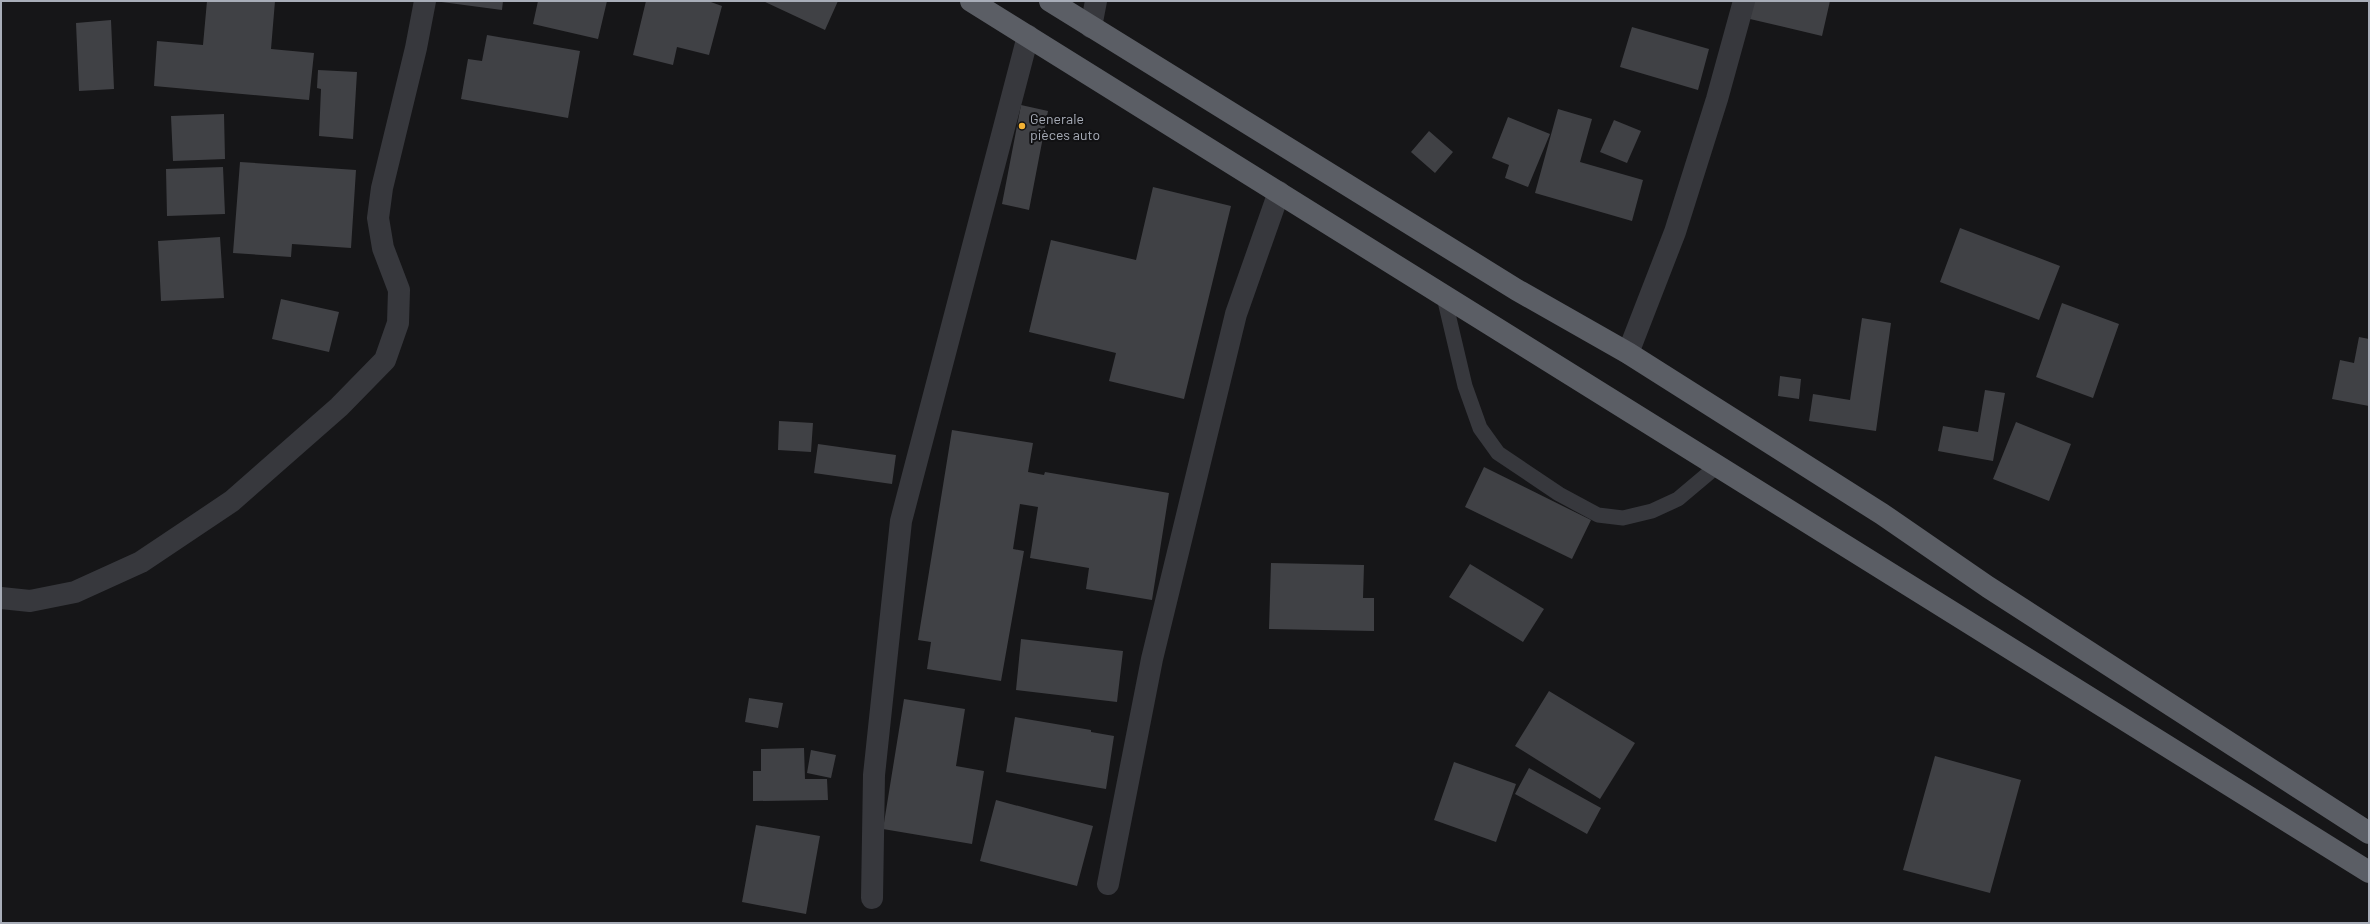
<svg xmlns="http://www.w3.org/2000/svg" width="2370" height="924" font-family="Barlow,sans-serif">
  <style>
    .building { fill: #404145 }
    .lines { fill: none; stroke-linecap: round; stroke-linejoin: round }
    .service { stroke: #37383d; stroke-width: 15 }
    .minor { stroke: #37383d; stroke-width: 22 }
    .trunk { stroke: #5b5e65; stroke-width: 22 }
    .poi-dot { fill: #f2b134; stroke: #111113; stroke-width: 1.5 }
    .labels { text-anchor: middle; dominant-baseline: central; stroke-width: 4; stroke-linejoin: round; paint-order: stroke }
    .poi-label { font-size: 14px; fill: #a8adb8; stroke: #111113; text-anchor: start }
  </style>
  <rect width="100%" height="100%" fill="#161618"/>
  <path class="building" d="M207,1H275L271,49L314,53L309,100L154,86L157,41L203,45Z
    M434,1H503L502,10Z
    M538,1H607L598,39L533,24Z
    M646,1H708L722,6L709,55L677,47L673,65L633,55Z
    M763,1H838L825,30Z
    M1754,1H1830L1822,36L1750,19Z
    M111,20L114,89L79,91L76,23Z
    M1632,27L1709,49L1698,90L1620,67Z
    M487,35L580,51L568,118L461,99L468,59L482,61Z
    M318,70L357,72L353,139L319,136L321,89L317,88Z
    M1021,105L1048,111L1029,210L1002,204Z
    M1558,109L1592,119L1580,162L1643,180L1632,221L1535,193Z
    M224,114L225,159L173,161L171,116Z
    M1508,117L1550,134L1528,187L1505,178L1509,165L1492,158Z
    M1614,120L1641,131L1627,163L1600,152Z
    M1429,131L1453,152L1435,173L1411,152Z
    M240,162L356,170L351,248L292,244L291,257L233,253Z
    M223,167L225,214L167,216L166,169Z
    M1153,187L1231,206L1184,399L1109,381L1116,353L1029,332L1051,240L1136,260Z
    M1960,228L2060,266L2039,320L1940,282Z
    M220,237L224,298L161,301L158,241Z
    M281,299L339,312L329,352L272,339Z
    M2062,303L2119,324L2093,398L2036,377Z
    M1862,318L1891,323L1876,431L1809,421L1813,394L1850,400Z
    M2359,337L2369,339V406L2332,399L2340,360L2354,363Z
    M1780,376L1801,379L1799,399L1778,396Z
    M1985,390L2005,393L1993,461L1938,451L1943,426L1978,432Z
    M779,421L813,423L811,452L778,450Z
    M2016,422L2071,444L2049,501L1993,479Z
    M952,430L1033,443L1028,472L1044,475L1045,472L1169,493L1152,600L1086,589L1089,568L1030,558L1038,507L1020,504L1013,549L1024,551L1001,681L927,669L931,642L918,640Z
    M818,444L896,455L892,484L814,473Z
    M1484,467L1591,520L1572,559L1465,507Z
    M1271,563L1364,565L1363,598H1374V631L1269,629Z
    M1470,564L1544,609L1523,642L1449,597Z
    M1021,639L1123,651L1117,702L1016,690Z
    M1549,691L1635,743L1600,799L1515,746Z
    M749,698L783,703L778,728L745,722Z
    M904,699L965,709L956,766L984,771L972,844L883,829Z
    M1015,717L1091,730V732L1114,736L1106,789L1006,772Z
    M804,748L805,779H827L828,800L753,801V771H761V749Z
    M811,750L836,755L831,778L807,773Z
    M1935,756L2021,780L1990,893L1903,870Z
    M1454,762L1516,784L1496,842L1434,820Z
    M1529,768L1601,808L1587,834L1515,794Z
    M996,800L1093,826L1077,886L980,861Z
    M756,825L820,836L806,914L742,902Z"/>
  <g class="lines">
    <path class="service" d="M1444,297L1465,386L1480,428L1498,453L1559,494L1598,515L1623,518L1652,511L1678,499L1716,467"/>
    <path class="minor" d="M1091,27L1096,1
      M1628,353L1675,232L1717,99L1744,1
      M1,598L30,601L75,592L141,562L232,501L339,407L385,360L398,323L399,290L383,248L378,218L382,188L416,48L425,1
      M1108,884L1152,659L1236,314L1279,192
      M872,898L874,775L901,521L1028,36"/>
    <path class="trunk" d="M971,1L2369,872
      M1050,1L1517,290L1628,353L1882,514L1988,587L2369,833"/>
  </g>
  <circle class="poi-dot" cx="1022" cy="126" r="4"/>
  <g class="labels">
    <g class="poi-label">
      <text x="1030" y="118">Generale<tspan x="1030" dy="16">pièces auto</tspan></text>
    </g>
  </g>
  <rect width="2370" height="924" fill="none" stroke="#a8adb8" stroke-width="4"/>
</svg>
